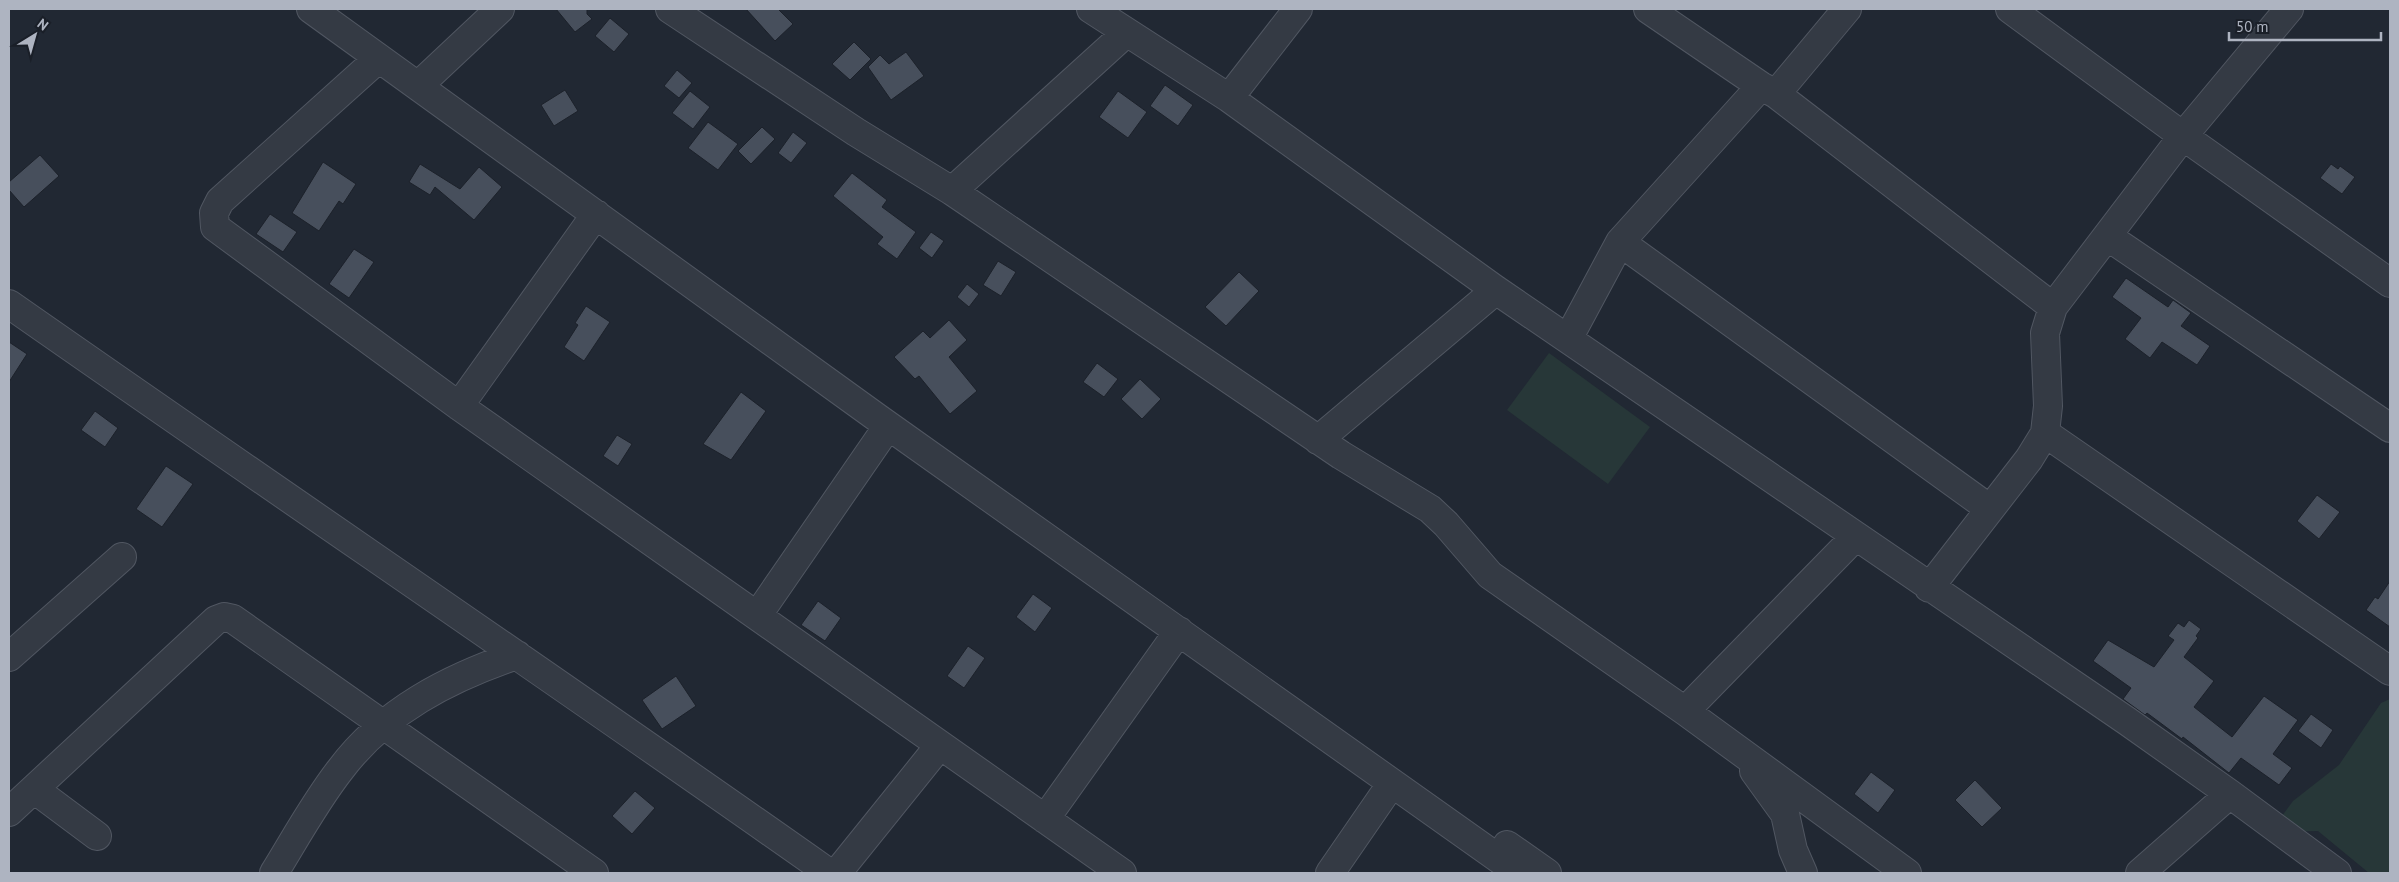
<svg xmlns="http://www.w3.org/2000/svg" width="2399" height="882" font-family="'PT Sans',sans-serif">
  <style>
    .green { fill: #273738 }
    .building { fill: #474f5c; stroke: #1c212a }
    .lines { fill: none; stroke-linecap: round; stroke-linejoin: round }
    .minor-casing { stroke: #515762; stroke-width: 30 }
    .minor { stroke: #343a44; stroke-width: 28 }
  </style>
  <rect width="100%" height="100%" fill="#212833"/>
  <path class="green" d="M1549,353L1650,427L1608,484L1507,410Z
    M2390,699V873H2369L2318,831L2275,832L2274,827L2293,801L2339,765L2381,703Z"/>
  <path class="building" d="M556,9H587V14L592,19L575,32Z
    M746,9H778L793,24L775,41Z
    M610,18L629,34L614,52L595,36Z
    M854,42L871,59L850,80L832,64Z
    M906,52L924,76L891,100L868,67L880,55L889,64Z
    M677,70L692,83L679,98L664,86Z
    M1165,85L1193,105L1178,126L1150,106Z
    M565,90L578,111L554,126L541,105Z
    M690,91L710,107L693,129L672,113Z
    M1118,91L1147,112L1128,138L1099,117Z
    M708,122L738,144L718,170L688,148Z
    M762,127L775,139L751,164L738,151Z
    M793,132L807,143L791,163L778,153Z
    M40,155L59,176L24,207L9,190V182Z
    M323,162L356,184L343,204L339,201L319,231L292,213Z
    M420,164L460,189L479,167L502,187L474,220L435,187L430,195L409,182Z
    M2331,164L2338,169L2340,166L2355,177L2342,194L2320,178Z
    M852,173L887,200L882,207L916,232L897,259L877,244L883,237L833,196Z
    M270,214L297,232L283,252L256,234Z
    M931,232L944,241L932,258L919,248Z
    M354,249L374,262L349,298L329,284Z
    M998,261L1016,272L1001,296L983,285Z
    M1239,272L1259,291L1226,326L1205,307Z
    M2126,278L2168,307L2173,300L2191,313L2181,326L2210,346L2197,365L2162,342L2150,358L2125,339L2141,318L2112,297Z
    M967,284L979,294L969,307L957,297Z
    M586,306L610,322L584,361L564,347L578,325L575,323Z
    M949,320L967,340L949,357L977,391L950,414L919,376L915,379L894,357L923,331L930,338Z
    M9,342L27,354L9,382Z
    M1097,363L1118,379L1104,397L1083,382Z
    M1140,379L1161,399L1142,419L1121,399Z
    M741,392L766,411L731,460L703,444Z
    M95,411L118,428L105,447L81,430Z
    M617,435L632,444L618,466L603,456Z
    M166,466L193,484L162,527L136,509Z
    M2317,495L2340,512L2319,539L2297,521Z
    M2390,581V627L2366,610L2375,597L2378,599Z
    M1033,594L1052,608L1035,632L1016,617Z
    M818,601L841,618L825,641L801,625Z
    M2189,620L2201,629L2196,636L2198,638L2184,657L2214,681L2194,707L2232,737L2264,696L2298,720L2273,754L2292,768L2279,785L2241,758L2229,773L2183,737L2182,739L2147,713L2145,715L2123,699L2131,688L2093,661L2108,640L2154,667L2174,640L2168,636L2178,623L2184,627Z
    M968,646L985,658L964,688L947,676Z
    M676,676L696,706L662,729L642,700Z
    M2311,714L2333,730L2321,748L2298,731Z
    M1871,772L1895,790L1878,813L1854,794Z
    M1975,780L2002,808L1982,827L1955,800Z
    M635,791L655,808L632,834L612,816Z"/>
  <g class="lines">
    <g class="minor-casing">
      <path id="minor" d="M311,9L879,419L1519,873
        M670,9L856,132L952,191L1341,455L1430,509L1446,524L1490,575L1685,711L1907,873
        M1091,9L1229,98L1496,290L2127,721L2230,794L2337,873
        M1648,9L1761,86L1776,94L2053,307
        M2010,9L2183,136L2390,283
        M379,58L220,201L214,213L215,227L459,406L1122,873
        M418,86L500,9
        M1776,94L1847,9
        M1229,98L1298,9
        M952,191L1126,33
        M2107,236L2390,428
        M1620,242L1990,509
        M9,304C282,495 557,681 829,873
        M1568,339L1620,242L1761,86
        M459,406L596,214
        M2045,433L2390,671
        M1318,440L1496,290
        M1929,588L2029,459L2045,433L2048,406L2045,333L2053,307L2183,136L2289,9
        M757,616L888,426
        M9,657L122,557
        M1685,711L1856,536
        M1754,771L1785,814L1793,850L1803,873
        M34,789L97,836
        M9,812L216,620L224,617L233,619L594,873
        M1045,819L1179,631
        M1507,845L1547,873
        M274,873C295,839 315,802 340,770C384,711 449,678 517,655
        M837,873L940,745
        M1330,873L1392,783
        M2140,873L2230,794"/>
    </g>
    <use href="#minor" class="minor"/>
  </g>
  <rect width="2399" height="882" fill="none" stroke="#aeb4c1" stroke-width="20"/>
  <g transform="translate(35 35) rotate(37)" stroke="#1a1f28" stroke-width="4" paint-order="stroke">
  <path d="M0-4L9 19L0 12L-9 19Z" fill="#aeb4c1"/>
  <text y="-8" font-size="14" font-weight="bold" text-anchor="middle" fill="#aeb4c1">N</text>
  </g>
  <path d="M2229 32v8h152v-8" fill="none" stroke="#aeb4c1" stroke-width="2.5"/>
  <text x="2236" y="32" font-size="15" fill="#aeb4c1" stroke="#1a1f28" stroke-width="4" paint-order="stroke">50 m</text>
</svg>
